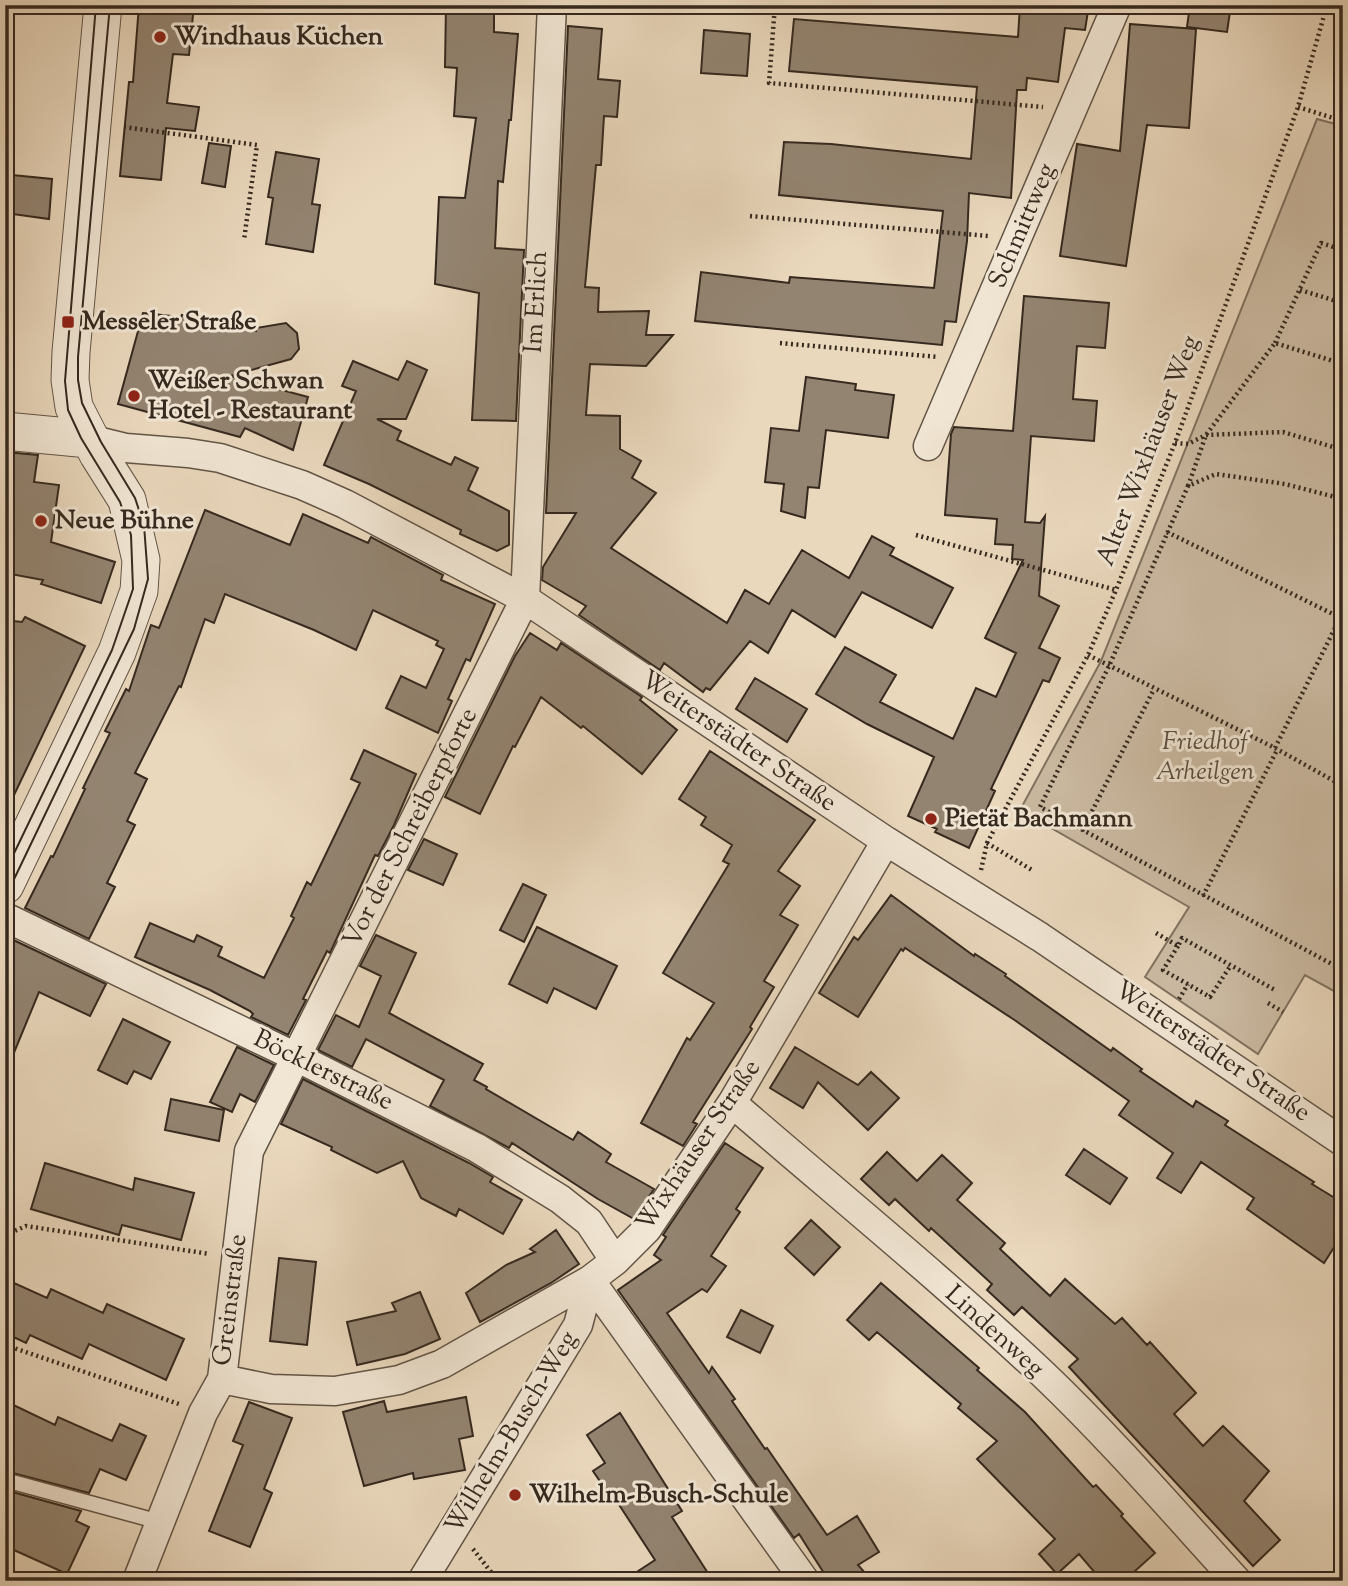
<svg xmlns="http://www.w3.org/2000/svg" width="1348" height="1586" font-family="'Sorts Mill Goudy',serif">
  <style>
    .green { fill: #cbbaa2; stroke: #807260; stroke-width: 2 }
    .building { fill: #938471; stroke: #35291f; stroke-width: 2 }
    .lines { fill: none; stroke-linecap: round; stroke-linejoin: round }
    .service-casing { stroke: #625546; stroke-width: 17 }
    .minor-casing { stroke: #625546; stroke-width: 31 }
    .tertiary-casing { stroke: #625546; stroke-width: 39 }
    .path { stroke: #35291f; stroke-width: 4.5; stroke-dasharray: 2 3.5; stroke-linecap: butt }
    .service { stroke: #f1e6d4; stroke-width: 14 }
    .minor { stroke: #f1e6d4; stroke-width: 28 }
    .tertiary { stroke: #f1e6d4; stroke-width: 37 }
    .tram { stroke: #35291f; stroke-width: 2 }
    .poi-dot { fill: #8f2418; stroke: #f1e6d4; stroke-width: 2.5 }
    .labels { text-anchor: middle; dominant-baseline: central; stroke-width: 6; stroke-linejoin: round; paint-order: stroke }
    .poi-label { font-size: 26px; font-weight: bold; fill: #35291f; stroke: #f1e6d4; text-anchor: start }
    .street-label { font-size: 26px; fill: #35291f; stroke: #f1e6d4 }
    .park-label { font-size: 26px; font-style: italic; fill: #5a4d40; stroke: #f1e6d4 }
  </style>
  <rect width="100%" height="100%" fill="#ead8bd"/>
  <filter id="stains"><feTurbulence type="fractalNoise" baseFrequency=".00286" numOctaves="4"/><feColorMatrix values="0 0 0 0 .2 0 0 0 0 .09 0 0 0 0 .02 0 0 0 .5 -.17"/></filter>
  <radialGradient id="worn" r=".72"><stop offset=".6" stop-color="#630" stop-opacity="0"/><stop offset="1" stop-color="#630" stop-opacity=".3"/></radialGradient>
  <path class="green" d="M1317,119L1343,126V996L1305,975L1258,1054L1145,977L1189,907L1020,810L1101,661Z"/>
  <path class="building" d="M139,5H194L189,55L173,54L167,103L199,107L195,131L166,128L161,180L120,176L129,82H133Z
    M446,5H494V32L518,34L511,120H509L503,182L498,181L495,248L524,250L516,421L472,420L479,293L435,284L439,197L465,198L476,118L454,116L457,68L445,67Z
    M1020,5H1089L1085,30L1065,28L1058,82L1027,78L1026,90H1017L1011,198L969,193L967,241L956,322L945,321L942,345L695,321L701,272L789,283L790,277L934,288L943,211L779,195L784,142L831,144L971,159L977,87L789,71L794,19L1018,37Z
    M1190,5H1231L1227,32L1187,27Z
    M1130,24L1196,29L1189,128L1147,125L1126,266L1060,256L1077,144L1120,151Z
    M568,26L602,29L598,79L620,81L617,117L604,116L601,165H596L585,287L599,288L598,312L649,311L646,335H673L646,366L590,364L586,415L620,416V449L641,461L632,478L656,493L611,548L727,623L745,590L769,604L802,550L849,578L872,536L894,548L890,555L953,588L932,628L862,592L835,637L792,610L768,653L750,641L710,690L706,688L703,692L664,663L660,670L579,615L586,606L542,580L543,567L576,513H546Z
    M704,30L750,34L747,76L701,73Z
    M209,143L231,146L225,187L202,183Z
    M276,152L319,159L312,204L320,205L313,252L266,244L273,198L268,197Z
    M12,175L52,179L49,219L5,213V189L11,190Z
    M1024,296L1109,303L1105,348L1077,346L1073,399L1097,401L1094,441L1031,436L1025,522L1040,523L1045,516L1039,596L1059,606L1039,648L1060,658L1049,682L1043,680L991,789L995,791L969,848L935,832L937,829L908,816L934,757L867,724L816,694L845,647L896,675L880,702L953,739L976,688L996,697L1016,653L985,638L1023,560L1012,559L1013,545L995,544L997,519L945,515L951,434L954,427L1013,431Z
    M143,313L181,317L182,315L256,331V328L286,323L297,333L299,349L291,359L230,376L308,397L293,450L245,428L240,437L118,404Z
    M353,361L398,380L407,361L427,370L406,419H377L401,431L397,440L451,465L455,457L478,468L468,490L509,511V545L497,551L460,534L461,530L369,484L324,465L356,391L342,386Z
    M806,377L856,384L855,390L894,395L888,438L826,430L819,488L808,487L805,518L781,511L784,484L765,482L771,428L799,431Z
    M5,452L38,455L34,482L59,485L51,542L115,562L101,603L41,584L43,580L5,573Z
    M205,510L290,545L303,514L368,543L371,537L443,575L441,580L495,604L470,661L466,659L448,699L452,701L438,733L386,708L401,676L426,688L444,649L436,645L438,641L373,610L356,650L314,630L225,594L214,623L205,619L181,687L179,686L135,773L147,779L127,821L135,825L107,883L115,887L89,939L25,908L51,856L53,857L85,789L83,788L110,733L105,731L126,689L129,691L151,625L159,628Z
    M25,617L85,646L5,814V620L22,622Z
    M530,633L557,650L561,643L642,697L640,700L677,730L642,774L583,726L581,728L541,697L515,747L513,746L480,814L445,797L515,656Z
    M755,678L807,709L787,742L736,709Z
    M364,750L416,774L394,825L378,856L375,855L330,953L327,951L303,999L306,1000L288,1035L251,1017L253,1014L250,1011L210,990L135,957L150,923L194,942L197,935L222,947L218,956L264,978L294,918L291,916L307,882L311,885L360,783L351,779Z
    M710,751L815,820L778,871L800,886L780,915L798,925L764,981L774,987L750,1027L752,1029L693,1122L697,1124L683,1146L641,1123L687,1038L690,1040L714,1003L663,973L729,864L723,861L732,845L701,825L706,817L679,799Z
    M424,839L457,854L443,885L408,870Z
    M523,884L546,895L524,942L500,930Z
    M891,895L974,956L975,954L1006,974L1005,976L1111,1051L1113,1048L1142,1069L1140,1071L1193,1107L1196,1101L1228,1121L1225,1125L1314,1182L1312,1184L1343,1203V1233L1324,1263L1247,1209L1254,1198L1201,1162L1181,1193L1157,1178L1173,1153L1119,1115L1129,1101L1016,1021L905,948L903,951L901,949L858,1017L819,993L854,937L858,940Z
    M537,927L617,966L596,1009L554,988L547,1003L509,984Z
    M376,935L416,953L389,1013L483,1064L474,1080L487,1087L486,1089L573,1140L578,1132L611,1154L606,1162L654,1189L634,1219L598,1199L512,1143L509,1148L430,1106L444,1080L366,1039L352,1067L318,1050L336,1015L359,1027L381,976L360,966Z
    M5,936L106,984L90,1016L39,992L6,1072Z
    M123,1019L170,1042L151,1079L134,1071L127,1084L98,1070Z
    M237,1047L274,1065L255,1102L240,1094L232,1112L210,1102Z
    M795,1047L858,1085L871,1072L899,1098L868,1130L818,1082L803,1108L770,1088Z
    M303,1079L469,1163L493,1177L490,1182L522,1200L503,1234L459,1209L456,1216L421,1198L403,1161L377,1173L331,1150L332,1147L281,1124Z
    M171,1099L224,1110L219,1141L165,1130Z
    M725,1143L763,1168L736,1209L740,1212L711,1256L726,1266L707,1292L702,1289L667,1313L709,1373L712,1367L735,1399L732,1401L765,1449L767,1448L827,1535L857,1516L879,1552L858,1565L872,1581H829L799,1534L794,1538L618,1290L661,1260L654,1255L666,1237L663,1235Z
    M1084,1149L1127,1178L1110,1204L1066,1175Z
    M887,1152L917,1181L942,1155L972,1183L957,1200L1005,1243L1000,1249L1050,1296L1065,1279L1115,1324L1122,1318L1147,1345L1150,1342L1196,1393L1174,1414L1203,1446L1223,1426L1269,1471L1244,1501L1280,1540L1253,1566L1069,1367L1078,1359L1022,1307L1014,1315L987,1290L992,1284L931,1228L929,1231L895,1199L889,1205L861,1179Z
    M45,1163L133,1190L135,1178L194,1193L181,1240L122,1225L119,1235L31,1209Z
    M811,1220L840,1247L814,1275L785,1248Z
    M556,1230L579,1264L551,1283L480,1322L466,1293L506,1265L535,1252L530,1249Z
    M279,1258L316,1262L307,1345L270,1341Z
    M5,1279L47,1298L51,1289L103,1313L107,1304L184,1339L166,1380L89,1344L82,1359L30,1335L26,1343L5,1333Z
    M881,1283L979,1368L977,1370L1025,1412L1093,1487L1096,1485L1123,1514L1121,1516L1155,1553L1124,1581H1102L1079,1554L1057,1574L1039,1554L1055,1539L977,1459L997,1441L958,1408L961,1404L877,1332L869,1340L847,1320Z
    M420,1292L440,1339L405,1354L357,1365L347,1322L396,1311L392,1303Z
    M741,1310L773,1326L760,1353L727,1337Z
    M466,1397L473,1436L459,1439L465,1470L414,1479L413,1473L364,1486L343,1412L384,1401L387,1412Z
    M5,1401L55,1425L58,1417L112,1441L120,1424L146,1436L126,1480L100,1469L89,1493L5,1471Z
    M249,1402L292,1418L264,1489L272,1493L250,1547L209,1531L243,1445L233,1441Z
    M620,1413L682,1511L672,1517L713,1581H623L655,1560L614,1497L612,1499L593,1471L605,1463L587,1435Z
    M5,1490L81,1511L76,1521L89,1527L67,1574L5,1546Z"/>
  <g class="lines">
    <g class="service-casing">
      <path id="service" d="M5,1480L160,1522"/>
    </g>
    <g class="minor-casing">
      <path id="minor" d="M89,439L126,448L188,453L220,458L302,485L345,504L525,599L886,841L1040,937L1343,1142
        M928,446L1117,5
        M5,917L296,1057L477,1148L560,1199L589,1222L615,1261
        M732,1103C836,1193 944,1281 1044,1375C1112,1440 1174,1512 1237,1581
        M590,1280L805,1581
        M222,1379L271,1389L335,1391L399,1380L442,1364L590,1280L615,1261L647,1229L732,1103L886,841
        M137,1581L203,1413L222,1379L249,1151L525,599L552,5
        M422,1581L578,1325L590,1280"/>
    </g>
    <g class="tertiary-casing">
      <path id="tertiary" d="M5,431L89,439
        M5,885L117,652L139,591L141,560L127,500L98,454L74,407L70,380L71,352L103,5"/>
    </g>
    <path class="path" d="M775,5L769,83L1043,107
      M1298,107L1343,121
      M124,127L257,145L244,240
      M750,216L989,236
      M1300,290L1343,303
      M780,343L938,357
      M1275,343L1321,243L1343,250
      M1175,443L1188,444L1206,435L1283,432L1343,450
      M1188,486L1206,435L1275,343L1343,364
      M1343,499L1285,484L1216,474L1188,486L1109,666L1040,807L1343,970
      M1167,532L1343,619
      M916,535L1116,590
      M1088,655L1275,748L1343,786
      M1275,748L1343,612
      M1082,831L1154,689
      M987,843L1032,870
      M981,870L987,843L1088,655L1116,590L1175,443L1298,107L1327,5
      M1203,896L1277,750
      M1156,933L1178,946L1182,938L1275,990
      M1178,946L1163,970L1210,997L1231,965
      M1179,999L1188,984
      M1268,1003L1283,1012
      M5,1235L26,1226L210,1254
      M5,1345L179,1404
      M473,1549L498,1581"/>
    <use href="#service" class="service"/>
    <use href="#minor" class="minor"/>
    <use href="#tertiary" class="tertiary"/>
    <path class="tram" d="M5,872L112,650L133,589L131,535L120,502L81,438L68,410L65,381L96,5
      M5,898L134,629L148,579L144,525L135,498L101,442L82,403L78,380V357L110,5"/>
  </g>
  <g class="poi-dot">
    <circle cx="160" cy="37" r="7"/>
    <rect x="61" y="315" width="14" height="14" rx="3.5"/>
    <circle cx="134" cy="396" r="7"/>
    <circle cx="41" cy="521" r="7"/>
    <circle cx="931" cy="819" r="7"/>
    <circle cx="515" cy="1495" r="7"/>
  </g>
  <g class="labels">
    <g class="poi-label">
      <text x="174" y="37">Windhaus Küchen</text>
      <text x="82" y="322">Messeler Straße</text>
      <text x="148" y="381">Weißer Schwan<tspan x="148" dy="30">Hotel - Restaurant</tspan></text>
      <text x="55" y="521">Neue Bühne</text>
      <text x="945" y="819">Pietät Bachmann</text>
      <text x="529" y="1495">Wilhelm-Busch-Schule</text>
    </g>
    <g class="street-label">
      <text transform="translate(1023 226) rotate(-67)">Schmittweg</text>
      <text transform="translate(537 302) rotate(-87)">Im Erlich</text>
      <text transform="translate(1149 451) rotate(-69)">Alter Wixhäuser Weg</text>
      <text transform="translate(738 742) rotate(34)">Weiterstädter Straße</text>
      <text transform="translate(411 828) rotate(-63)">Vor der Schreiberpforte</text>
      <text transform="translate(1212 1052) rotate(34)">Weiterstädter Straße</text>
      <text transform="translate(323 1071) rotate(26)">Böcklerstraße</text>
      <text transform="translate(699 1146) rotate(-56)">Wixhäuser Straße</text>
      <text transform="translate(231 1300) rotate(-83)">Greinstraße</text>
      <text transform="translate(994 1332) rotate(42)">Lindenweg</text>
      <text transform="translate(512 1433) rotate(-59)">Wilhelm-Busch-Weg</text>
    </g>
    <g class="park-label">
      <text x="1205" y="742">Friedhof<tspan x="1205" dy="30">Arheilgen</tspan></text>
    </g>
  </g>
  <rect width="1348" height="1586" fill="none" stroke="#ead8bd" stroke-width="28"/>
  <rect x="7" y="7" width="1334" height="1572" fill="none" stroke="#35291f" stroke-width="3.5"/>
  <rect x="14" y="14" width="1320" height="1558" fill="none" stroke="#35291f" stroke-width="2"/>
  <rect width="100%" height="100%" filter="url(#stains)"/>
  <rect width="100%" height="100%" fill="url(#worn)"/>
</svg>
